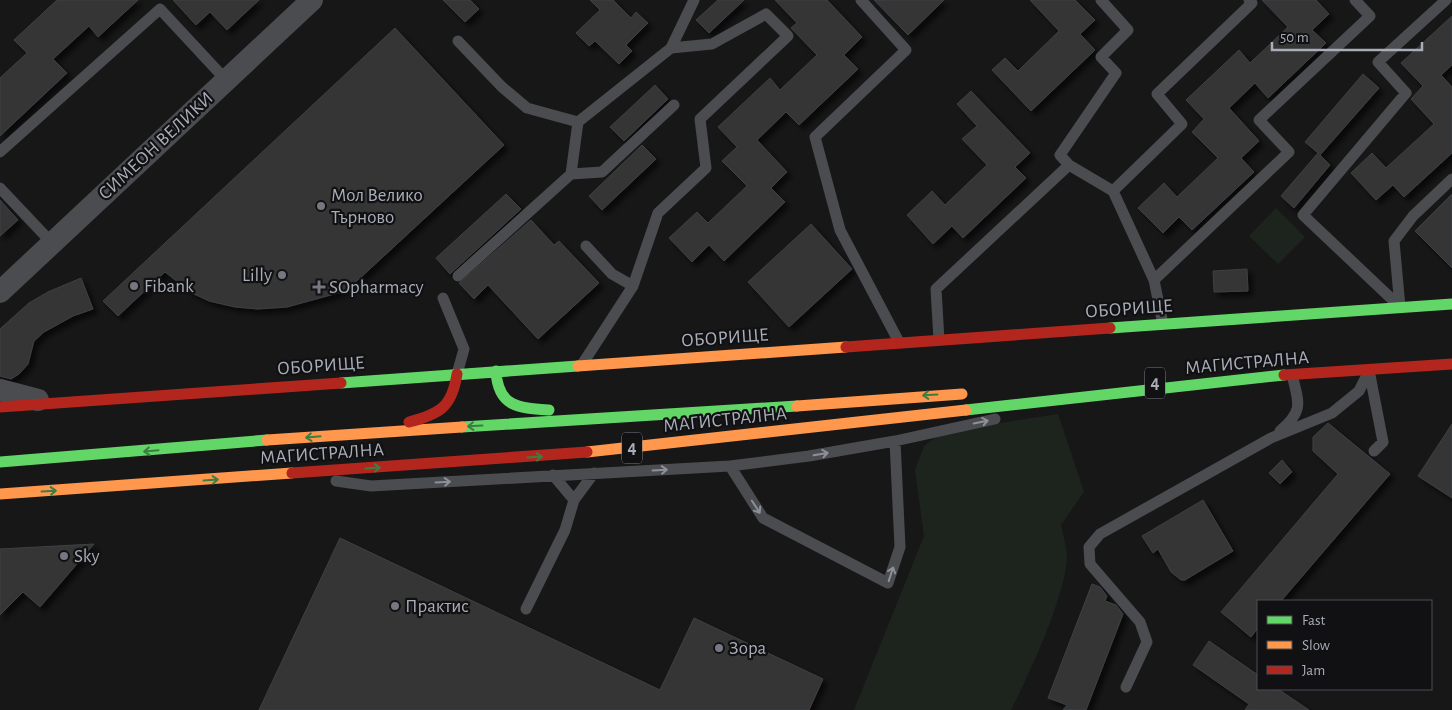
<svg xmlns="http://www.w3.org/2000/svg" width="1452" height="710" font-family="'Alegreya Sans',sans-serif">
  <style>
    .green { fill: #1d241e }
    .building { fill: #353536; stroke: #3f4043; filter: url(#shadow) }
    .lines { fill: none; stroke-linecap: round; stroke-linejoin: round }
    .lane { stroke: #4b4c50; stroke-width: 11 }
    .street { stroke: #4b4c50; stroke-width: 22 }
    .fast { stroke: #63d668; stroke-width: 11 }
    .slow { stroke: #ff974d; stroke-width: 11 }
    .jam { stroke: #b3261e; stroke-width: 11 }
    .oneway { stroke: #3e7d42 }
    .oneway2 { stroke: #8c9099 }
    .poi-dot { fill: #757880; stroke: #111113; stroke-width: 2 }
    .labels { text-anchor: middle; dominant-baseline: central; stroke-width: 4.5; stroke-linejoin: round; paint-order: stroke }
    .shield { fill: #111113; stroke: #7b7e86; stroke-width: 1 }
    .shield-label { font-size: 18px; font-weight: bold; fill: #a8adb8 }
    .street-label { font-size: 19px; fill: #a8adb8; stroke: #111113 }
    .poi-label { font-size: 19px; fill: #a8adb8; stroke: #111113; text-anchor: start }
  </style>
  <defs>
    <filter id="shadow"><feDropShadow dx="4.5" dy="4.5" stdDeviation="2.5" flood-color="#0009"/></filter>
  </defs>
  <rect width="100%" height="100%" fill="#171717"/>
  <path class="green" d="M1276,208L1305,237L1278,264L1249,236Z
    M1058,414L1084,492L1061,525C1063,534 1066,545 1067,555C1067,593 1029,675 1011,710H854L924,536L915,470L924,446L942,432Z"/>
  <path class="building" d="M57,0H138L98,37L89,26L53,59L67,73L0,136V78L27,53L14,40Z
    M173,0H259L227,30L210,12L196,25Z
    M443,0H470L479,9L465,22Z
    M590,0H613L631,18L636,12L648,23L626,45L632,51L619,64L595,41L589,46L576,33L600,10Z
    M718,0H744L709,33L696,20Z
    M775,0H827L862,37L844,55L858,69L799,125L786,112L757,140L787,172L771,188L785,202L724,261L709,245L692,262L669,238L697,212L708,223L747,186L722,161L737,147L718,127L770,78L780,90L817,55L791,28L797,23Z
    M874,0H944L908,35Z
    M1030,0H1075L1095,20L1080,34L1095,50L1031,111L992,70L1005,58L1018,71L1059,31Z
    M1262,0H1316L1329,14L1312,30L1326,43L1268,98L1255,83L1229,108L1259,141L1241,158L1254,172L1192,230L1179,217L1163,233L1138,208L1164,183L1177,197L1218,158L1192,132L1204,119L1186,100L1239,50L1250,63L1288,27Z
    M1452,16V65L1441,75L1452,87V153L1404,197L1393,185L1376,200L1351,173L1372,153L1386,168L1434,124L1411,99L1423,86L1401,63Z
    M395,28L504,145L358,280L338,293L287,307L258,309L235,307L209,301L192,293L165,272L118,316L103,301Z
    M1363,74L1379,88L1320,155L1330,165L1294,208L1281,196L1318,153L1305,142Z
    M655,85L668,99L624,141L610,127Z
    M971,91L1030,153L1015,167L1026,178L963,238L952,226L933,244L907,215L932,191L945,205L987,165L962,139L977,126L957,104Z
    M642,145L656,159L602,210L589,196Z
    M506,194L521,209L450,274L436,258Z
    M1452,194V268L1415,231Z
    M0,200L18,220L0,236Z
    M531,220L554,245L559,241L599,283L538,339L488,285L474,299L459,283Z
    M811,224L852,269L789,327L748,282Z
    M1247,269L1248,291L1214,292L1213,271Z
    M81,278L93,309L73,316L44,332L34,341L28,364L19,374L11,379L0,376V329L29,303L48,292Z
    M1328,423L1390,474L1281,601H1258V628L1251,637L1221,612L1338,474L1313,451V437Z
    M1452,424V498L1418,476Z
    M1282,460L1292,472L1280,484L1269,473Z
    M1203,500L1233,551L1185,580H1181L1171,572L1158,549L1153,553L1142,536Z
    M340,538L660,690L694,618L823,679L809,710H259Z
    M94,544L40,607L23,592L0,615V549Z
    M1092,584L1100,587L1107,596L1105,601L1116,605L1123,614L1086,710H1063L1067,705L1048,698Z
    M1209,641L1258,675V689H1278L1309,710H1245L1249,704L1193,665Z"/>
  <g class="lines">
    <path class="lane" d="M861,0L906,50L815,137L840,230L899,342
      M458,41L502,87L527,108L578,122L671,48L694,0
      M0,152L160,9L226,80
      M1069,165L1113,191
      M571,174L602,172L674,105
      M0,188L52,243
      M586,246L612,274L633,286
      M458,276L571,174L578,122
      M1154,280L1113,191L1182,124L1157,94L1252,3L1249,0
      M443,298L464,349L457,374
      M1397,304L1303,215L1406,93L1378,62L1446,0
      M1400,307L1394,241L1413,216L1452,179
      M1163,324L1154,280L1289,152L1259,120L1370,16L1355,0
      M939,340L936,289L1069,165L1060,155L1116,73L1101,57L1128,30L1101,0
      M583,363L633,286L658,213L706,168L700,119L788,36L766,14L712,44L671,48
      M1369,370L1383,442L1374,451
      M1280,431C1304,411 1299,403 1292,375
      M730,466L763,518L888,583L900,547L895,441
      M553,475L574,500
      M336,481L371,486L730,466L809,456L895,441L995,419
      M526,609L565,530L574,500L594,473
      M1126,687L1147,642L1140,622L1090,564L1089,547L1100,534L1271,438L1332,413L1359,391L1369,371"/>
    <path class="street" d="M0,292L312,0
      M0,390L38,400"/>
    <path class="fast" d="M1110,328L1452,304
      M496,371C498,407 518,408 549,410
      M341,383L578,366
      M966,410L1284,375
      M462,427L797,406
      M0,462L267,440"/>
    <path class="slow" d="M578,366L846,347
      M797,406L962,394
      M267,440L462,427
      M587,452L966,410
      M0,494L292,473"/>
    <path class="jam" d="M846,347L1110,328
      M1284,375L1452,364
      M0,407L341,383
      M409,422C440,414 452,407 457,374
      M292,473L587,452"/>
  </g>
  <defs><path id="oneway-shaft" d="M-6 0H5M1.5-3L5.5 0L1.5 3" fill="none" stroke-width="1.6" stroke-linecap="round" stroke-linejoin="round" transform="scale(1.25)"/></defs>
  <g class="oneway">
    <use href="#oneway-shaft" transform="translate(930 395) rotate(177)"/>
    <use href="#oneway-shaft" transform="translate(475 426) rotate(177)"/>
    <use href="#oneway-shaft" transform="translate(313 437) rotate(175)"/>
    <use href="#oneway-shaft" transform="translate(151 451) rotate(175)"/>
    <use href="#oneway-shaft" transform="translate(535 457) rotate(-4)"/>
    <use href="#oneway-shaft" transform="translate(373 468) rotate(-4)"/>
    <use href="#oneway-shaft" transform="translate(211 480) rotate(-4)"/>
    <use href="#oneway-shaft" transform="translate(49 491) rotate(-3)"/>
  </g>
  <g class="oneway2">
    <use href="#oneway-shaft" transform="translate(981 422) rotate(-12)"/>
    <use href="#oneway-shaft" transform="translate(821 454) rotate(-10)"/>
    <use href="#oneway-shaft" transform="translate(660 470) rotate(-3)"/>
    <use href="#oneway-shaft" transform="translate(443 482) rotate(-3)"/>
    <use href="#oneway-shaft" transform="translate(756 507) rotate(57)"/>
    <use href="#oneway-shaft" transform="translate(891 574) rotate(-72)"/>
  </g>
  <g class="poi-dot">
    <circle cx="321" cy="206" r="5"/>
    <circle cx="282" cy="275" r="5"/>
    <circle cx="134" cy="286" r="5"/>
    <path d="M316.5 279.5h5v5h5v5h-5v5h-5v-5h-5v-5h5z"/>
    <circle cx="64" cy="556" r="5"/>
    <circle cx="395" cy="606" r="5"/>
    <circle cx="719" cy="648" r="5"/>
  </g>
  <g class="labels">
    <g class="shield">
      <rect x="1145" y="367.5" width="20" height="31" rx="4"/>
      <rect x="622" y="432.5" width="20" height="31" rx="4"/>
    </g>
    <g class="shield-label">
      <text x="1155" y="383">4</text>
      <text x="632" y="448">4</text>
    </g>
    <g class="street-label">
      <text transform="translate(156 146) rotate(-43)">СИМЕОН ВЕЛИКИ</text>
      <text transform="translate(1129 309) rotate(-4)">ОБОРИЩЕ</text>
      <text transform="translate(725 338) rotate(-4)">ОБОРИЩЕ</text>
      <text transform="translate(1247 363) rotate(-5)">МАГИСТРАЛНА</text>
      <text transform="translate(321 366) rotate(-4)">ОБОРИЩЕ</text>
      <text transform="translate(725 420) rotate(-6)">МАГИСТРАЛНА</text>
      <text transform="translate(322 454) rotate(-4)">МАГИСТРАЛНА</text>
    </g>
    <g class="poi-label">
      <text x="331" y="195">Мол Велико<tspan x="331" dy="22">Търново</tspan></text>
      <text x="272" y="275" text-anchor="end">Lilly</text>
      <text x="144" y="286">Fibank</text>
      <text x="329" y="287">SOpharmacy</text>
      <text x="74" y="556">Sky</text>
      <text x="405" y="606">Практис</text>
      <text x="729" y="648">Зора</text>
    </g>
  </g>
  <rect x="1257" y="600" width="175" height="90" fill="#111113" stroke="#4d4f55"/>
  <rect x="1267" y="616" width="25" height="8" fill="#63d668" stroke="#4d4f55"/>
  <text x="1302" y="625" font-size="15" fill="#a8adb8">Fast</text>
  <rect x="1267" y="641" width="25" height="8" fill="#ff974d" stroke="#4d4f55"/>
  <text x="1302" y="650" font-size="15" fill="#a8adb8">Slow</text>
  <rect x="1267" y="666" width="25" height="8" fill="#b3261e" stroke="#4d4f55"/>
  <text x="1302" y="675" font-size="15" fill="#a8adb8">Jam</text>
  <path d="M1272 42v8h150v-8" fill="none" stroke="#a8adb8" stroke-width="2.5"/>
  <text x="1280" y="42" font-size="15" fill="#a8adb8" stroke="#111113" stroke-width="4" paint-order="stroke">50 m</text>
</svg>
